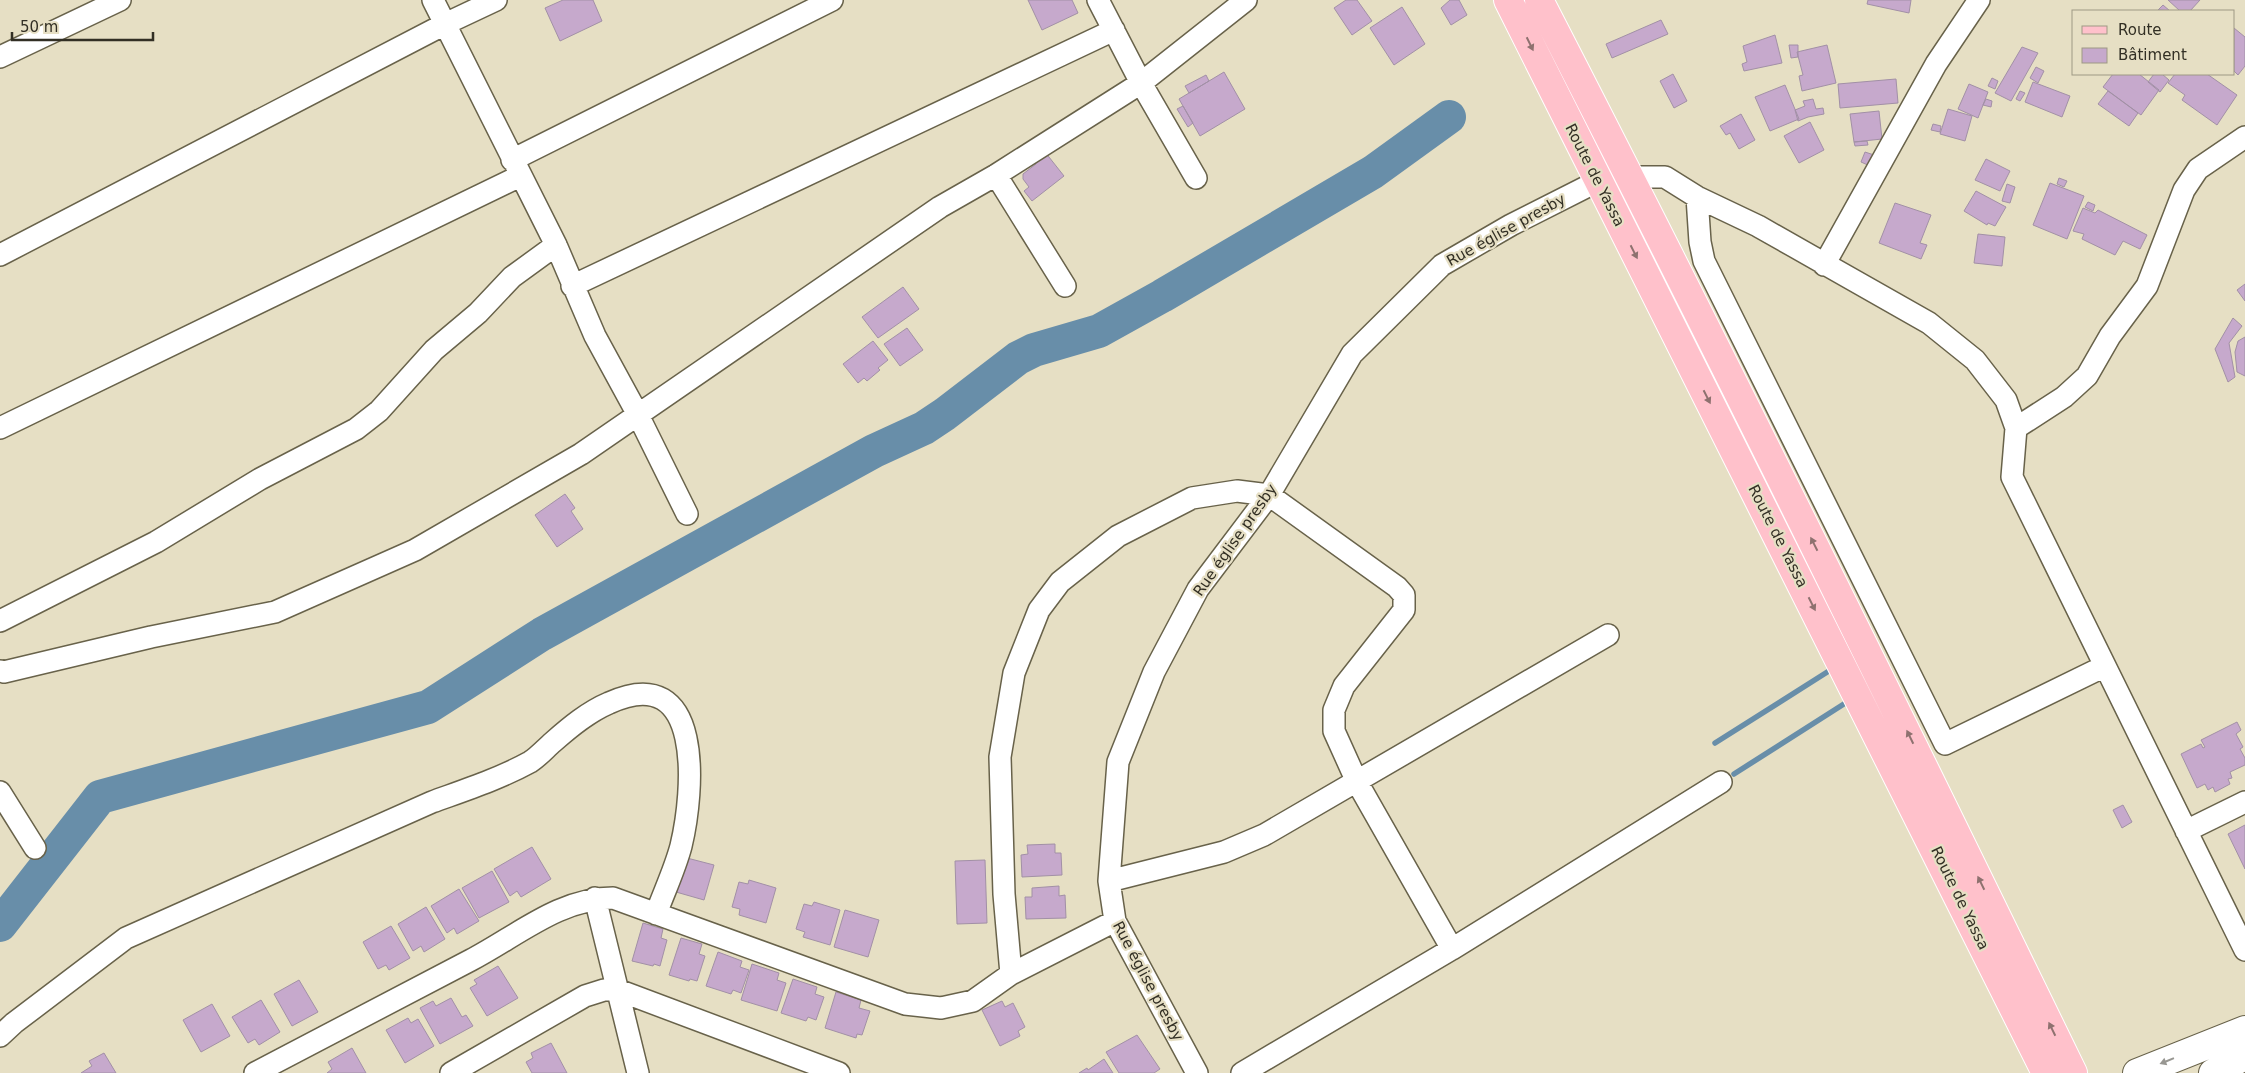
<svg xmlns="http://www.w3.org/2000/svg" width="2245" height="1073" font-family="'DejaVu Sans',sans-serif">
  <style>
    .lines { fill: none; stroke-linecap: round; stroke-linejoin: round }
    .stream { stroke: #688ea9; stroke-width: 5.5 }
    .river { stroke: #688ea9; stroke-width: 34 }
    .building { fill: #c6a9cc; stroke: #a290a6 }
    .street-casing { stroke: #68624a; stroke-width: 24 }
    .secondary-casing { stroke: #68624a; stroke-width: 30 }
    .primary-casing { stroke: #fff; stroke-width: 30 }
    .street { stroke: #fff; stroke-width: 21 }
    .secondary { stroke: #fff; stroke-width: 28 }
    .primary { stroke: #ffc1cb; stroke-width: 28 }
    .oneway { fill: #8e716f }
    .oneway2 { fill: #989792 }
    .labels { text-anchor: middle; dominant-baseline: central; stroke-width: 4.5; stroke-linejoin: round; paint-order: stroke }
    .street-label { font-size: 15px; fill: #322f24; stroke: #e6dfc4 }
  </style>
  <rect width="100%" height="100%" fill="#e6dfc4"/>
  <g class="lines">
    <path class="stream" d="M1715,743L1832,669
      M1734,774L1847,702"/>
    <path class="river" d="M0,925L100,797L428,707L542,634L874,451L924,428L945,414L1018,358L1034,350L1099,331L1162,296L1373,172L1449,117"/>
  </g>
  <path class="building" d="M563,0H593L602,21L560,41L545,8Z
    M1028,0H1072L1078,13L1042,30Z
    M1346,0H1357L1372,21L1352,35L1334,8Z
    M1450,0H1459L1467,15L1451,25L1441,8Z
    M1868,0H1911L1909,13L1867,4Z
    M2168,0H2200L2190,11H2180Z
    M2163,5L2170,11L2158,10Z
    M1402,7L1425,44L1394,65L1370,28Z
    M1661,20L1668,34L1612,58L1606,44Z
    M2234,28L2245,37V66L2238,75L2234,71Z
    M1775,35L1782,63L1744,71L1742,64L1747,62L1743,46Z
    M1789,45H1798V57L1791,58Z
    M1827,45L1836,83L1802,91L1799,76L1803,75L1797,52Z
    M2022,47L2038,53L2011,101L1995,93Z
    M2036,67L2044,71L2038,83L2030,78Z
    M1224,72L1245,109L1200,136L1179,99Z
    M1673,74L1687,101L1674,108L1660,81Z
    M2113,74H2139L2159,90L2141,115L2103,87Z
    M2154,74H2162L2169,80L2160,92L2148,82Z
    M2175,74H2207L2237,95L2217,125L2182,100L2185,95L2168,83Z
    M1206,75L1209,81L1189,93L1185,86Z
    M1992,78L1998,81L1995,89L1988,86Z
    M1896,79L1898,103L1840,108L1838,84Z
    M2033,82L2070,96L2062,117L2025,102Z
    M1969,84L1988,92L1978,118L1958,109Z
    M1785,85L1799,119L1770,131L1755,97Z
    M2020,91L2025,93L2020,101L2016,99Z
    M2108,91L2138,113L2129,126L2098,104Z
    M1813,99L1816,109L1823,108L1824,114L1808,117L1798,121L1795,110L1805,106L1803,101Z
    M1986,99L1992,101L1991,107L1983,105Z
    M1183,106L1193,123L1188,127L1177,109Z
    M1948,109L1972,116L1965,141L1940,134Z
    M1879,111L1882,139L1854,142L1850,114Z
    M1741,114L1755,140L1739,149L1730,133L1726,135L1720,126Z
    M1810,122L1824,150L1799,163L1784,136Z
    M1933,124L1941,126L1940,132L1931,130Z
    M1867,141L1868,145L1855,146L1854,142Z
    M1045,152L1064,176L1032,201L1024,191L1029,187L1023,179V174L1036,164L1034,160Z
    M1865,152L1874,155L1870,166L1861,162Z
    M1986,159L2010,171L2000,191L1975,180Z
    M2059,178L2067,181L2064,187L2057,184Z
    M2050,183L2084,196L2067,239L2033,225Z
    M2007,184L2015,187L2010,203L2002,201Z
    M1976,191L2006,207L1995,226L1988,223L1987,225L1964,211Z
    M2088,202L2095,205L2093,211L2085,207Z
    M1895,203L1931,215L1920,243L1927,245L1921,259L1879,243Z
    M2083,208L2095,213L2098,210L2147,235L2140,249L2123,241L2115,255L2082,239L2084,234L2073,231Z
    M1978,234L2005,237L2002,266L1974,263Z
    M2245,284V301L2237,290Z
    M903,287L919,309L878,338L862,317Z
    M2233,318L2242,326L2229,343L2235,377L2228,382L2215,349Z
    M907,328L923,350L900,366L884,344Z
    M2245,337V376L2237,372L2235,352L2238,341Z
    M873,341L888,360L878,368L880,370L867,381L864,378L858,383L843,364Z
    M565,494L575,508L571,511L583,529L557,547L535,515Z
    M2237,722L2241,730L2236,734L2243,747L2240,749L2245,758V765L2230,772L2232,778L2228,779L2230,784L2215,792L2213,787L2208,790L2205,784L2197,788L2181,754L2201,744L2203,748L2205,747L2201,740Z
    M2123,805L2132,822L2122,828L2113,810Z
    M2245,825V869L2228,834Z
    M1055,844V853H1061L1062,875L1022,877L1021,855L1028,854L1027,845Z
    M532,847L551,879L521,897L517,891L510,896L494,869Z
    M687,858L714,865L704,900L676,892L678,887L670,885Z
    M985,860L987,923L957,924L955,861Z
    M492,871L509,902L479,918L462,888Z
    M749,880L776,888L766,923L739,915L740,909L732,907L739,882L748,884Z
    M1059,886V896L1065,895L1066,918L1026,919L1025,897H1032V888Z
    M459,889L479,921L457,934L454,928L447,933L431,906Z
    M814,902L840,910L830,945L803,937L805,932L796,929L804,904L812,906Z
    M426,907L445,939L424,952L421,946L413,951L398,924Z
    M845,910L879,920L868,957L834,947Z
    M643,923L663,929L661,938L667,940L660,966L654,964L653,966L632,961Z
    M391,926L410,958L389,970L386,965L378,969L363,942Z
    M681,938L702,944L699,954L705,956L697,981L690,979L689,981L669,975Z
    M718,952L742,961L740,967L749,970L741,993L733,990L731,994L706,986Z
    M752,964L779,973L777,980L786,983L777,1011L741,1000Z
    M498,966L518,998L487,1016L470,988L477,984L474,980Z
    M793,979L817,987L815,994L824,997L816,1020L808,1017L806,1021L781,1013Z
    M299,980L318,1012L292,1026L274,994Z
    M836,992L861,1000L859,1008L870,1011L862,1035L857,1034L856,1038L825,1028Z
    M451,998L462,1017L466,1015L473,1026L440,1044L420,1008L433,1001L436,1006Z
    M261,1000L280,1032L259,1045L255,1039L248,1043L232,1017Z
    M1002,1001L1005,1007L1013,1003L1025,1027L1018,1031L1020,1036L1000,1046L982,1010Z
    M212,1004L230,1036L201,1052L183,1020Z
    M408,1018L411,1023L418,1019L434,1046L405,1063L386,1030Z
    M1137,1035L1160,1069L1154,1073H1119L1106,1052Z
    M551,1043L567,1073H532L526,1062L533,1058L531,1053Z
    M352,1048L366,1073H327L332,1069L328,1062Z
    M104,1053L116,1073H81L92,1066L89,1061Z
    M1104,1059L1113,1073H1079L1087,1068L1088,1070Z"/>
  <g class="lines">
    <g class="street-casing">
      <path id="street" d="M433,0L556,245L595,336L637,413L687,514
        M1098,0L1141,83L1196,178
        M0,57L120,0
        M512,160L832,0
        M996,175L1065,286
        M1697,197L1700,242L1704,261L1945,744L2105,666
        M0,255L445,24L496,0
        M1824,265L1936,64L1979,0
        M572,286L1114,30
        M0,428L520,176
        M2016,428L2064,397L2087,376L2110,336L2147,286L2184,190L2198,169L2245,137
        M0,621L156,542L260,479L356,429L379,411L434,350L478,313L512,277L556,245
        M0,671L4,672L151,637L275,612L415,550L581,454L940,207L996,175L1141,83L1246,0
        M0,792L35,848
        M2186,831L2245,802
        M1109,881L1224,852L1264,835L1608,635
        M595,898L638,1073
        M1011,974L1004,894L1000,757L1014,673L1039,610L1060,582L1118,536L1192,498L1237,491L1269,495L1397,587L1404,595V610L1344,686L1334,710V731L1357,782L1452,949
        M0,1036L14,1023L126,938L432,802C465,790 499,779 530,762C538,757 546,748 553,742C570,727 588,712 609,703C705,659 694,792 681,846C675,869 664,892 656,914
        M255,1073C327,1035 399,997 471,960C517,936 560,898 613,898L905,1004L941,1008L973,1001L1011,974L1115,921
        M451,1073L585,996L604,990H618L839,1073
        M1197,1073L1115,921L1109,881L1118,762L1154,672L1198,589L1269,495L1352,354L1442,265L1511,225L1598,181L1630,177H1665L1697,197L1758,226L1929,323L1975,360L2006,400L2016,428L2012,477L2245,950
        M1242,1073L1452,949L1721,782"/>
    </g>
    <g class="secondary-casing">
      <path id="secondary" d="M2137,1073L2245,1030
        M2213,1073L2245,1056"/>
    </g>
    <g class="primary-casing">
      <path id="primary" d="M1508,0C1685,359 1869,714 2046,1073
        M1539,0C1722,355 1898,714 2073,1073"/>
    </g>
    <use href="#street" class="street"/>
    <use href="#secondary" class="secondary"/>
    <use href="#primary" class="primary"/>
  </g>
  <defs><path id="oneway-solid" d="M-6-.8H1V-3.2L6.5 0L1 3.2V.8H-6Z" transform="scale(1.25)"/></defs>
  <g class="oneway">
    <use href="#oneway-solid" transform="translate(1530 44) rotate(64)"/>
    <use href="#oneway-solid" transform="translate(1634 252) rotate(63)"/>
    <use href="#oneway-solid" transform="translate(1707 397) rotate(63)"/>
    <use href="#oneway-solid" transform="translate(1814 544) rotate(-117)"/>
    <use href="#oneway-solid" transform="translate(1812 604) rotate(63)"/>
    <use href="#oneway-solid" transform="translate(1910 737) rotate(-116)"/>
    <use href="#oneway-solid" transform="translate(1981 883) rotate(-116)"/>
    <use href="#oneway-solid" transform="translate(2052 1029) rotate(-116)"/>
  </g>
  <use class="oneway2" href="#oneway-solid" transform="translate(2167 1061) rotate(158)"/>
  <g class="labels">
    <g class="street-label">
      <text transform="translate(1595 175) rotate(63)">Route de Yassa</text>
      <text transform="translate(1506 230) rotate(-29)">Rue église presby</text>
      <text transform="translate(1778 536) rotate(63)">Route de Yassa</text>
      <text transform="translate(1235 540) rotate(-55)">Rue église presby</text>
      <text transform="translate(1960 898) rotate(64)">Route de Yassa</text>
      <text transform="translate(1148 981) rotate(62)">Rue église presby</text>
    </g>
  </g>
  <rect x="2072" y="10" width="162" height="65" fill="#e6dfc4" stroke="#9e9984"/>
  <rect x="2082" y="26" width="25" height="8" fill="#ffc1cb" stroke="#9e9984"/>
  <text x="2118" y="35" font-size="15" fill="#322f24">Route</text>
  <rect x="2082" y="48" width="25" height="15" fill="#c6a9cc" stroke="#9e9984"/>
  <text x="2118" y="60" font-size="15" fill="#322f24">Bâtiment</text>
  <path d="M12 32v8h141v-8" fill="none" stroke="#322f24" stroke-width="2.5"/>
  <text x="20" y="32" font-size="15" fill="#322f24" stroke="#e6dfc4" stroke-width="4" paint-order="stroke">50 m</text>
</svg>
